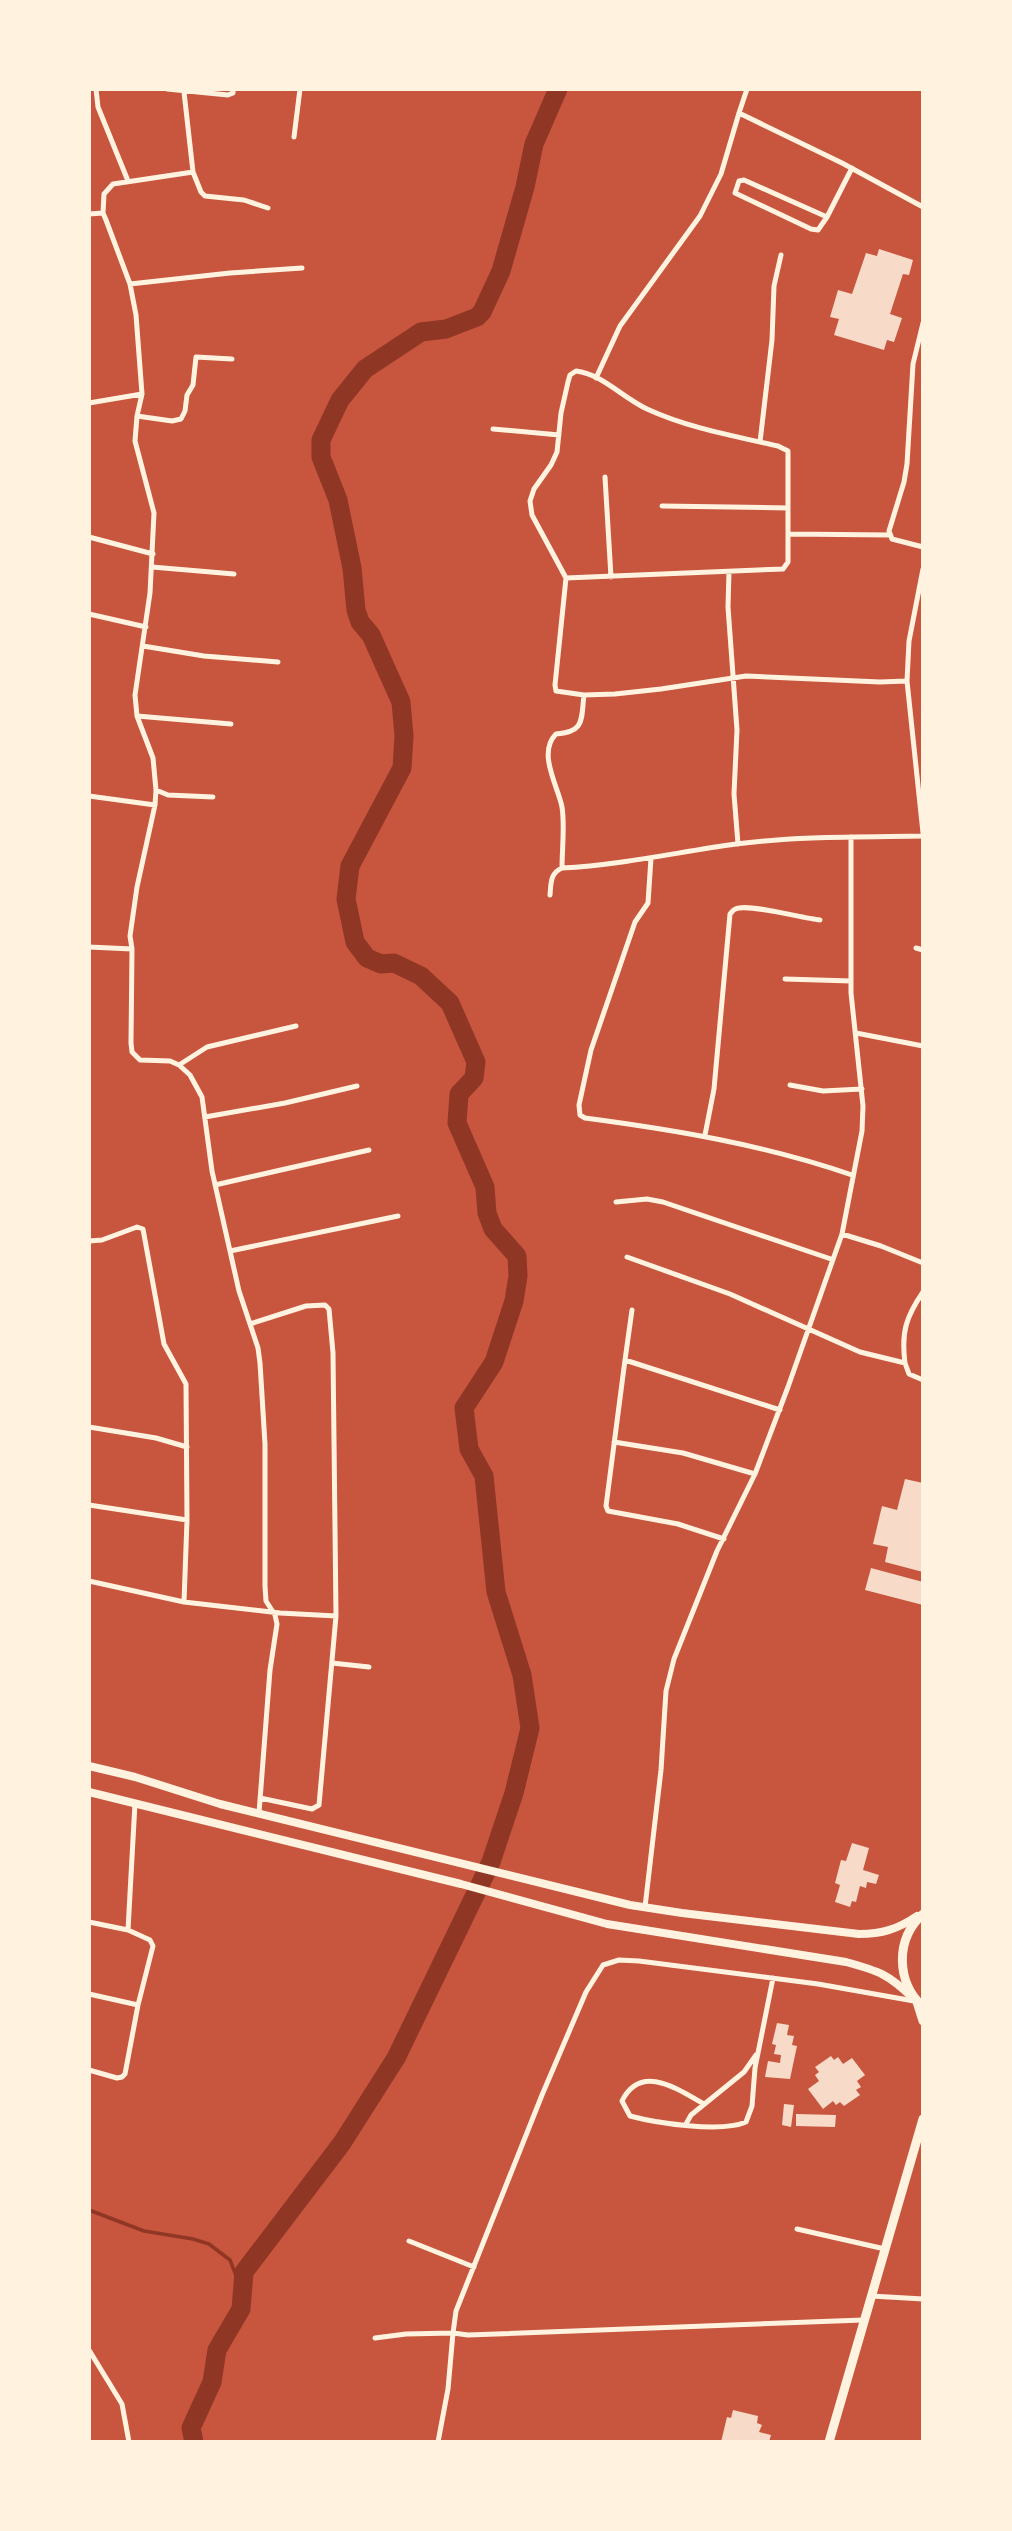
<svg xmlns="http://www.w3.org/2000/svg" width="1012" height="2531" font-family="Montserrat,sans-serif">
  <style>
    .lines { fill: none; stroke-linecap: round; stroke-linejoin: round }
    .stream { stroke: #8f3625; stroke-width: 3.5 }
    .river { stroke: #8f3625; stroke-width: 19 }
    .building { fill: #f7dbc8 }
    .minor { stroke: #fff3e0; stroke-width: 5 }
    .secondary { stroke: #fff3e0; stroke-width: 8 }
    .primary { stroke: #fff3e0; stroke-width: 9 }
  </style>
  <rect width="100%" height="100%" fill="#c8553d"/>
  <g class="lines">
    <path class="stream" d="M89,2210L144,2231L193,2239L209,2244L230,2260L237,2278L241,2309"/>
    <path class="river" d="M194,2442L191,2428L212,2382L217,2350L241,2309L244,2272L342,2143L396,2058L491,1862L514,1793L530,1728L522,1675L496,1592L484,1476L469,1449L464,1408L494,1362L514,1301L518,1276L517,1256L493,1229L487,1213L485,1187L457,1123L459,1094L474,1078L476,1062L450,1003L421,976L394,963L381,964L367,958L355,942L346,899L350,866L402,768L404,736L401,702L371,635L360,622L356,610L352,568L338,500L321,457V440L340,400L365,369L421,332L446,329L477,317L482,312L501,271L525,187L534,144L558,89"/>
  </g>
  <path class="building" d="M879,249L913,260L909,275L903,274L890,314L902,318L894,342L887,340L884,350L834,335L839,319L830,317L838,290L852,294L866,253L877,256Z
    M905,1479L923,1483V1572L885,1562L888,1547L873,1544L882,1506L897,1510Z
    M871,1568L923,1582V1605L865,1590Z
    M852,1843L869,1848L863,1870L879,1875L876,1884L867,1882L866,1888L860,1886L856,1902L852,1901L850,1907L835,1902L840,1885L835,1883L841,1860L846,1861Z
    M777,2023L789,2025L787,2035L794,2036L792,2045L797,2046L790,2079L765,2077L768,2061L780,2063L781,2055L774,2054L776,2045L772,2044Z
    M831,2056L834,2060L838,2057L843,2064L852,2058L865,2075L857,2081L861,2087L856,2090L860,2095L844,2106L840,2102L836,2105L833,2101L823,2109L808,2089L819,2081L815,2075L819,2072L815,2067Z
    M784,2104L794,2105L791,2127L782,2125Z
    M796,2114L836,2115L835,2127L796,2126Z
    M733,2410L758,2416L757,2423L762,2425L759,2432L771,2435L769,2442H721L727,2417L731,2418Z"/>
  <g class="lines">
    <path class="minor" d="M96,89L98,107L128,181
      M167,89L228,95L233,93V89
      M747,89L739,113L842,163L923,207
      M294,137L300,89
      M193,172L201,192L205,196L244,200L268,208
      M103,213L104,194L113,184L193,172L184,92
      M89,214L103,213L106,220L130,284L136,315L142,394L137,416L135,441L154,513L150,593L135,695L137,716L153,758L156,790L155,805L137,887L130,936L132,949L131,1043L132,1052L140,1060L170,1061L179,1065L190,1075L202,1097L212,1171L239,1291L258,1348L260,1363L265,1444V1586L266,1601L275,1615L277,1624L270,1670L259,1813
      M827,217L744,180L739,181L735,193L811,229L818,230L827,217L852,168
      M130,284L230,273L302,268
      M923,323L913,364L907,464L904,482L889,531L892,539L923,547
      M576,371C602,374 623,398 647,409C688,428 734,436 778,446L788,451V562L783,569L566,578L532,515L530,501L534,489L551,465L557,452L561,413L568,382L570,375Z
      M596,378L620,326L700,216L721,174L739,113
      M89,403L142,394
      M137,416L172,421L181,419L185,411L187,395L193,385L196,357L232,359
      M493,429L559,435
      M760,442L772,340L774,286L781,255
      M605,477L611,577
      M662,506L788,508
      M788,534L890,535
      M89,537L153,554
      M152,567L234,574
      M923,569L909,641L907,681L923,833
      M729,572L728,607L737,730L734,794L738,844
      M566,578L555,685L556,691L584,695L615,694L661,689L746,676L880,682L907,681
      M89,614L146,627
      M143,646L204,656L278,662
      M584,695C581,720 585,732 556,734C537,753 558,786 562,807C565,826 562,849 562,868C621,865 678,852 736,844C798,836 861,837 923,836
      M137,716L231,724
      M156,790L168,795L213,797
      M89,796L155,805
      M651,858L648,903L635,922L591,1050L579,1105L580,1115L585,1118C676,1130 765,1145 852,1175
      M550,895C551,884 550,873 562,868
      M89,947L132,949
      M916,948L923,950
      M785,979L851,981
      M856,1033L923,1046
      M179,1065L207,1047L296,1026
      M790,1085L823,1091L862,1089
      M205,1117L285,1103L357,1086
      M705,1135L714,1089L730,914C734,910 733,909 739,908C754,905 802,918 820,920
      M215,1185L369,1150
      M616,1202L647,1199L663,1202L831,1259
      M842,1234L881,1246L923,1263
      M89,1241L102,1240L137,1227L143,1229L164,1344L186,1384L187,1520L184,1602
      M230,1251L398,1216
      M627,1257L730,1294L860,1352L905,1363L909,1374L923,1380
      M250,1324L306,1306L325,1305L329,1309L333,1353L336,1616L319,1805L312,1809L260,1798
      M625,1360L632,1310
      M905,1363C901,1332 906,1317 923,1292
      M89,1427L156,1438L187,1447
      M614,1442L683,1453L755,1474
      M89,1505L187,1520
      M724,1539L678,1524L608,1511L606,1506L625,1360L780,1410
      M89,1581L184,1602L280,1613L336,1616
      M332,1663L369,1667
      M645,1907L661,1770L666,1691L674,1659L717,1551L755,1474L788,1387L842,1234L862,1131L863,1106L851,993V837
      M89,1922L128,1930L150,1940L153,1946L138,2005L125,2074L122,2077L117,2078L89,2070
      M128,1930L135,1803
      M89,1994L138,2005
      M704,2104C677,2089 641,2063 622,2101L630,2116C656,2123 721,2133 746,2122L752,2106L755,2068L773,1978
      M686,2124L691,2115L744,2072L756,2055
      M797,2229L885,2249
      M409,2241L474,2267
      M871,2296L923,2299
      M863,2320L468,2335L453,2333L456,2311L542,2095L586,1992L603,1965L619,1960L639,1961L818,1984L914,2001
      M375,2338L406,2334L453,2333L448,2389L438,2442
      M89,2350L122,2404L129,2442"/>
    <path class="secondary" d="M89,1766L135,1777L220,1804L630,1905L682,1913L859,1934C882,1934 898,1929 917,1916
      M89,1792L461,1884L607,1924L846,1962C879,1971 888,1974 913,1998"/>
    <path class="primary" d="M923,1914C895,1939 896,1982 923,2007
      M917,2002L923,2021
      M829,2442L923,2119"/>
  </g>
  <rect width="1012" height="2531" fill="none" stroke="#fff3e0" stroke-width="182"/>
</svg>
